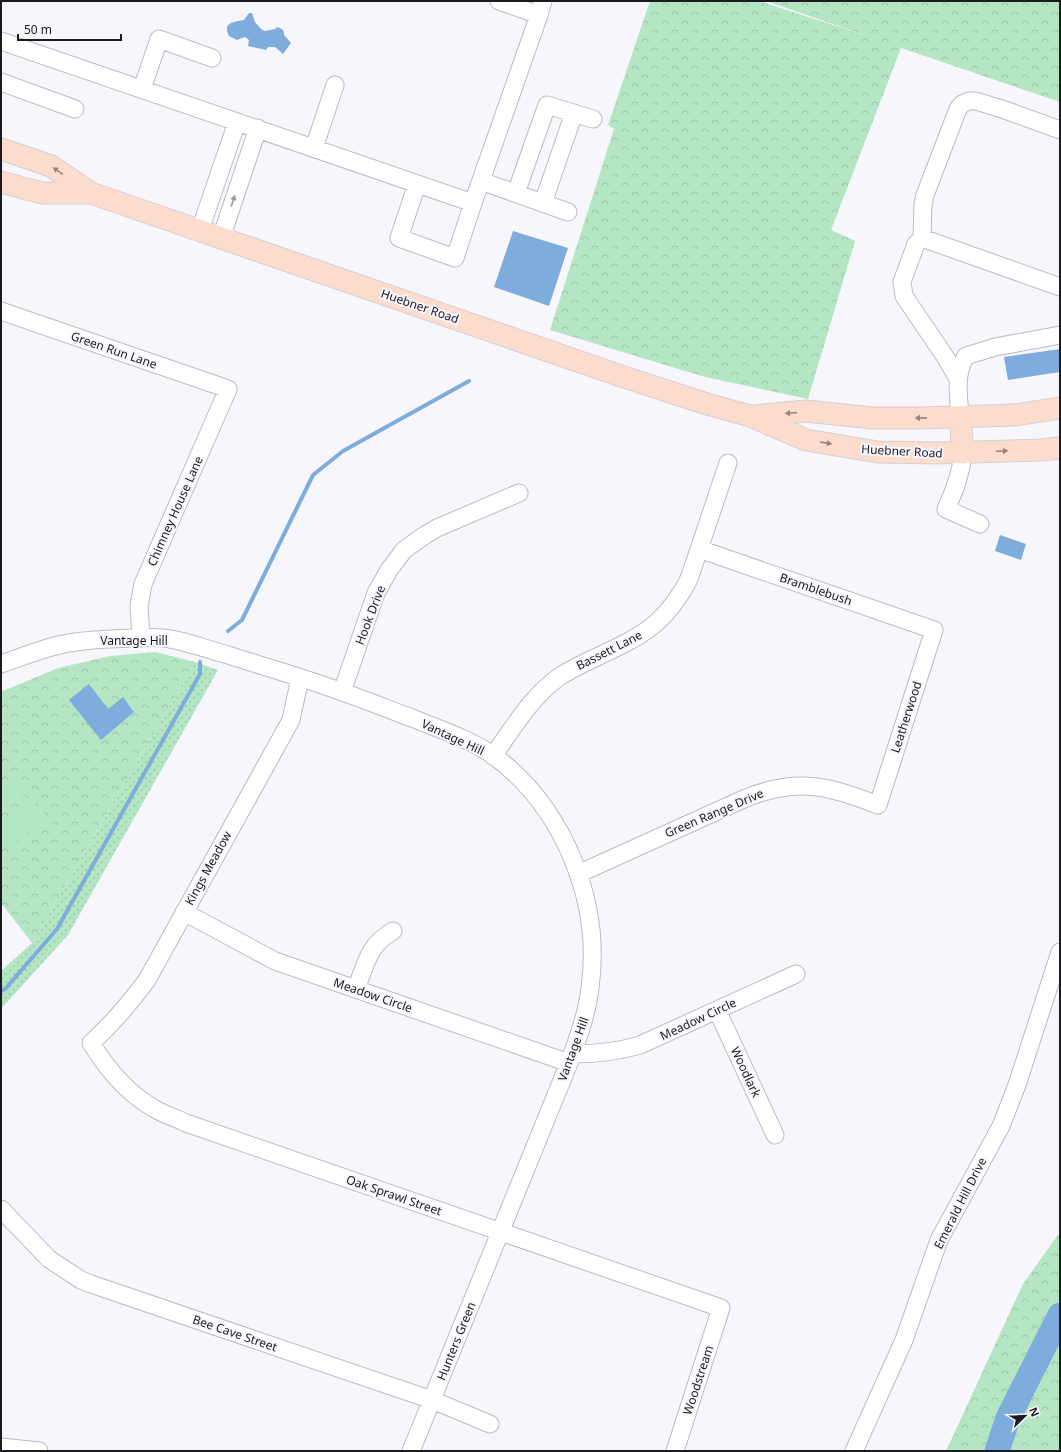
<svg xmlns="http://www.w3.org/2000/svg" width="1061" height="1452" font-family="'Noto Sans',sans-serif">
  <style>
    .grass { fill: url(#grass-dots) }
    .forest { fill: url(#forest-crowns) }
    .pitch { fill: #b5e6c4 }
    .water { fill: #7eaddd }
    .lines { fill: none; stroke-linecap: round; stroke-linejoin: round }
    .stream { stroke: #7eaddd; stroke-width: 4 }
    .river { stroke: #7eaddd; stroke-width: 25 }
    .minor-casing { stroke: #bdb9c8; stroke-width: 19 }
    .major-casing { stroke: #d2d1d2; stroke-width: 23 }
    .minor { stroke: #fff; stroke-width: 17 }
    .major { stroke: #fcdccd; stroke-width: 21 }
    .oneway { fill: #97857f }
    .oneway2 { fill: #99989b }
    .labels { text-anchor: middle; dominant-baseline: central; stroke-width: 4; stroke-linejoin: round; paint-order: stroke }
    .street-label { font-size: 12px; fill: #1c1a20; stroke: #f8f6fd }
  </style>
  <defs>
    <pattern id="grass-dots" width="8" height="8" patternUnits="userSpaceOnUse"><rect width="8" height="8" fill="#b5e6c4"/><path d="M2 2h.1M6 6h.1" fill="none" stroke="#9bc5a8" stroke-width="1.8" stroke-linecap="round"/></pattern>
    <pattern id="forest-crowns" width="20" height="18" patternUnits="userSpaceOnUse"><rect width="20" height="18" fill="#b5e6c4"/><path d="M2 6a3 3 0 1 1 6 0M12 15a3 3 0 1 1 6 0" fill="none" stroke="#9bc5a8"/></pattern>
  </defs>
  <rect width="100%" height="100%" fill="#f8f6fd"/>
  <path class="grass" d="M195,662L218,670L68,935L1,1009V971L32,943Z"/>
  <path class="forest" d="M650,1H759L867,36L766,1H1060V102L901,48L831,230L855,241L808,399L705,377L550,330L614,129L608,125Z
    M155,652L195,662L32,943L1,903V692L58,668L110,656Z
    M1060,1232V1451H946L1023,1284Z"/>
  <path class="pitch" d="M13,776L27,793L1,814V785Z
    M32,800L47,817L8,848L1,838V824Z"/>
  <path class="water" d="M249,13H252L255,22L261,29L265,31L275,29L277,27L282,29L284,32V35L291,43L283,54L275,47H268L266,50L248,46L249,40L245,37L237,40L229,36C222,22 234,22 244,20Z
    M513,231L568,248L549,306L494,287Z
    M1060,349V372L1008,380L1004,357Z
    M1000,535L1026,544L1021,560L995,551Z
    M89,684L108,709L123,697L134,712L101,740L69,700Z"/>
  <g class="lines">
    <path class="stream" d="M228,631L242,620L313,475L343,451L469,381
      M1,991L6,988L57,929L200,674V662"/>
    <path class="river" d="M997,1451L1008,1418L1060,1315"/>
    <g class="minor-casing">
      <path id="minor" d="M539,15L543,1
        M1,41L473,203L539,15L499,1
        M1,82L75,109
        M142,89L159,39L212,58
        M314,148L335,85
        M481,181L568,212
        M417,184L399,238L455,258L473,203
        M516,193L547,105L593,119
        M543,203L574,113
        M200,230L237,122
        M221,238L258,128
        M922,238L923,204L925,195L958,109L962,104L969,101H976L1005,110L1060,130
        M1,311L228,389L143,584L139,606L141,638
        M957,377L944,355L904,296L902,282L916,244L922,238L1060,287
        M960,417C959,396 954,375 966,356L995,347L1060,335
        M963,453C961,474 955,490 946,509L980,524
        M1,664C25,656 50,645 75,642C94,639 113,639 131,638C144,638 158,636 170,639C189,642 209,650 228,655C262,666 297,676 331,688C358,697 385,708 412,718C439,729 470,739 494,756C564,808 602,902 590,988C587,1014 578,1038 569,1063L411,1451
        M300,678L291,720L147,980C130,1003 112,1024 91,1043C107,1069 128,1094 155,1109C165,1115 176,1118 186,1123L721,1308L675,1451
        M342,692L376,593L389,570L404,550L425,535L437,528L519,493
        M493,756C513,728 531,697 559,677C571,669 584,663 597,657C641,636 665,625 689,579L728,463
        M578,874L746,798C798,777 828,786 878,805L934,630L699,549
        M184,912L275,961L569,1063
        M356,989C366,964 368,945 393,931
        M717,1010L775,1135
        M572,1054C596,1054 617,1052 640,1045L796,974
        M1,1209L49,1259L81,1280L91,1284L432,1400L490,1424
        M1,1447L39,1451
        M854,1451L904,1340L939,1240L1001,1126L1017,1085L1060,952"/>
    </g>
    <g class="major-casing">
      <path id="major" d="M1,149L51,166L91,193L621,376L707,404L750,416L806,440L878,452L937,453L1041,450L1060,448
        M1,182L42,193H91
        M753,416L806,411L872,418H921L1015,415L1060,408
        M960,417L963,453"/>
    </g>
    <use href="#minor" class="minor"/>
    <use href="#major" class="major"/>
  </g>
  <defs><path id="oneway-solid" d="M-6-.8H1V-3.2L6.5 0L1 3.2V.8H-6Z"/></defs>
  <g class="oneway">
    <use href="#oneway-solid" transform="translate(58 171) rotate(-146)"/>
    <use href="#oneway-solid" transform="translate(791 413) rotate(176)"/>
    <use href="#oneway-solid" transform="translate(921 418) rotate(179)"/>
    <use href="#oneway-solid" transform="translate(826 443) rotate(9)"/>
    <use href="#oneway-solid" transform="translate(1002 451) rotate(-2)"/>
  </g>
  <use class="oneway2" href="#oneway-solid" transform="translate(233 201) rotate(-72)"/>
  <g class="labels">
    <g class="street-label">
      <text transform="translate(420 306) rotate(19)">Huebner Road</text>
      <text transform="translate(114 350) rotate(19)">Green Run Lane</text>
      <text transform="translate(902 451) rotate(3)">Huebner Road</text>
      <text transform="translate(175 511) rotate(-66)">Chimney House Lane</text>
      <text transform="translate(816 589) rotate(19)">Bramblebush</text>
      <text transform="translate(370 615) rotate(-69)">Hook Drive</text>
      <text x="134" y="640">Vantage Hill</text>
      <text transform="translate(609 650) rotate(-27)">Bassett Lane</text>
      <text transform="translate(906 717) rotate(-72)">Leatherwood</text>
      <text transform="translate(453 737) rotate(25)">Vantage Hill</text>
      <text transform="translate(714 813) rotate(-23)">Green Range Drive</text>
      <text transform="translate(208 868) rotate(-61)">Kings Meadow</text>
      <text transform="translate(373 995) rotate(19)">Meadow Circle</text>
      <text transform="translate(698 1019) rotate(-25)">Meadow Circle</text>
      <text transform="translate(573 1049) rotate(-70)">Vantage Hill</text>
      <text transform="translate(746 1072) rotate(65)">Woodlark</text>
      <text transform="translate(394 1195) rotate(19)">Oak Sprawl Street</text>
      <text transform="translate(960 1203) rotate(-63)">Emerald Hill Drive</text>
      <text transform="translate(235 1333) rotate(19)">Bee Cave Street</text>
      <text transform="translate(456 1341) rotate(-68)">Hunters Green</text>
      <text transform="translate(698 1380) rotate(-72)">Woodstream</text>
    </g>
  </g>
  <rect width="1061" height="1452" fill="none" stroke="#1c1a20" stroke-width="4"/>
  <g transform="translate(1025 1416) rotate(67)" stroke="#f8f6fd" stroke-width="3" paint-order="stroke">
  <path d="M0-3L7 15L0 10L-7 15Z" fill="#1c1a20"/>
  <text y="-6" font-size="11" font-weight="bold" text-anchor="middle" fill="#1c1a20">N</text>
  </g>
  <path d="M18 34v6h103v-6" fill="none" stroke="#1c1a20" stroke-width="2"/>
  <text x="24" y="34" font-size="12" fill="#1c1a20" stroke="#f8f6fd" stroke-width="3" paint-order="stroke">50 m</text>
</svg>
